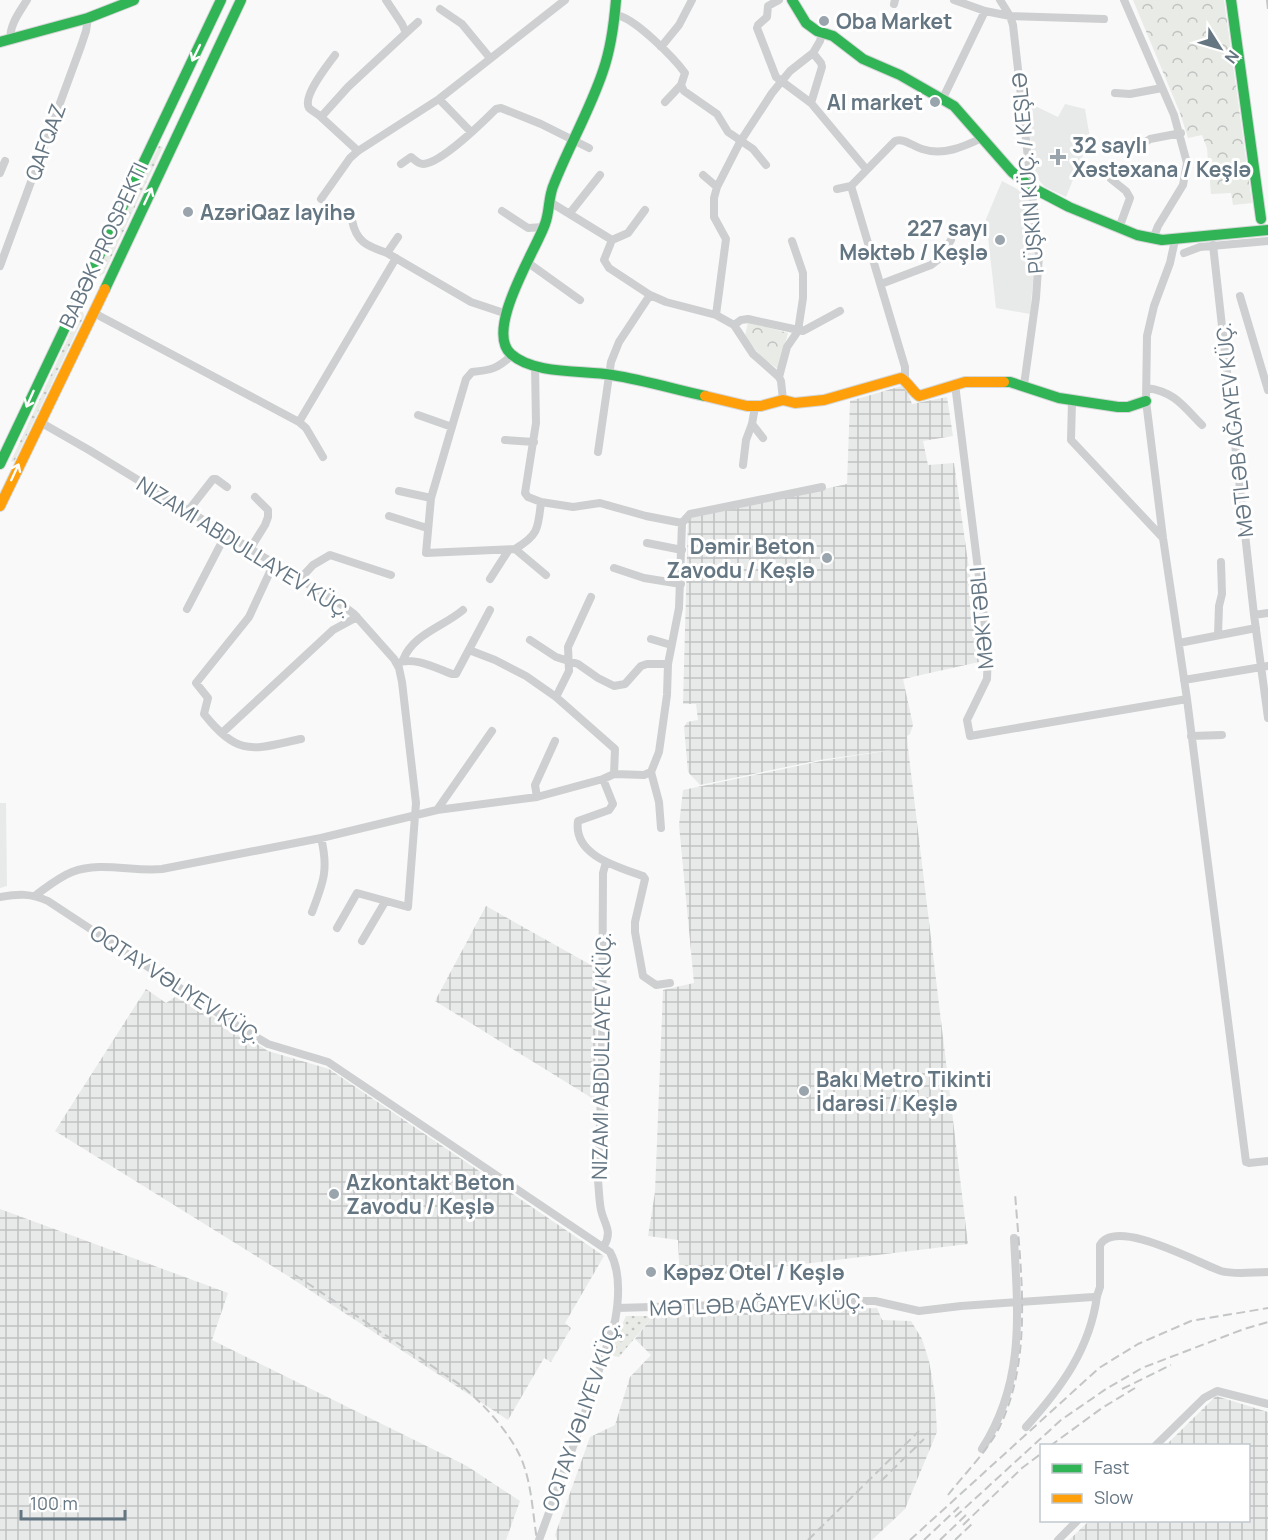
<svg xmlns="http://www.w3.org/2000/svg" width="1268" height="1540" font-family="Manrope,sans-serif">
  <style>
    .built { fill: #e8e9e9 }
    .industrial { fill: url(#industrial-grid) }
    .grass { fill: url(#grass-dots) }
    .park { fill: url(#park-crowns) }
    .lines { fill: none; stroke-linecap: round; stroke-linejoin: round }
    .fast-casing { stroke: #d5d6d7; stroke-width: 12 }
    .slow-casing { stroke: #d5d6d7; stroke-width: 12 }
    .street { stroke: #cecfd0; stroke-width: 8 }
    .fast { stroke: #30b455; stroke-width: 10 }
    .slow { stroke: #ff9f0a; stroke-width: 10 }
    .rail { stroke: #c3c5c6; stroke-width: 2; stroke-dasharray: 9 4.5; stroke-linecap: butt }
    .oneway { stroke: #fff }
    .poi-dot { fill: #99a4ac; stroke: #fff; stroke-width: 2 }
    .labels { text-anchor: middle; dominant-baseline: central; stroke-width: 6; stroke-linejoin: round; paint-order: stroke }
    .poi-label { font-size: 21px; font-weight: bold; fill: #657683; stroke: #fff; text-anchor: start }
    .street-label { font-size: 21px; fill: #657683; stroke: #fff }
  </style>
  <defs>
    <pattern id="industrial-grid" width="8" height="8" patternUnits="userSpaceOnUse" patternTransform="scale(1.5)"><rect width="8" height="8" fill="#e8e9e9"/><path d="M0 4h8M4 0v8" fill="none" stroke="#c0c1c2"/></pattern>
    <pattern id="grass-dots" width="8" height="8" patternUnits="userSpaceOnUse" patternTransform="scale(1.5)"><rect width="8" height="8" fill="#e8ebe6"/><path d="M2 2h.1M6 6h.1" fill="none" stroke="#c0c3c0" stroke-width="1.8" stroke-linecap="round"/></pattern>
    <pattern id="park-crowns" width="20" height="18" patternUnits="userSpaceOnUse" patternTransform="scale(1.5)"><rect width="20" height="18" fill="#e8ebe6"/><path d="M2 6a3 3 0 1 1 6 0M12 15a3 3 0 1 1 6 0" fill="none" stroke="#c0c3c0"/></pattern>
  </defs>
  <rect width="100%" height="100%" fill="#f9f9f9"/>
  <path class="built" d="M1029,103L1058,117L1065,104L1085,109L1090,138L1066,197L1045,187L1036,177L1025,105Z
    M1002,181L1028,195L1036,250L1030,314L996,308L986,219Z
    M0,803H6L7,886L0,888Z"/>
  <path class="industrial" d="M905,385L912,404L947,397L953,436L923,441L928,465L954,463L973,597L969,598L979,662L903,679L913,725L910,734L907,736L908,748L968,1244L680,1279L678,1240L648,1236L655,1192L663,990L694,983L679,825L683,790L821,761L898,749L820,760L700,785L688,772L684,727L687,722L698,720L696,704H683L688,518L847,484L850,401Z
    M486,906L598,969L595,1100L435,1001Z
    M146,989L166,1003L178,995L268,1051L329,1069L604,1256L565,1323L571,1328L551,1362L544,1358L508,1420L288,1276L55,1131Z
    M0,1209L228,1293L212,1340L467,1466L520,1501L506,1540H0Z
    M877,1308L882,1320L911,1321L922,1339L929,1361L935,1395L937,1432L905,1509L872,1540H557L555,1535L590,1437L615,1425L630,1377L651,1355L635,1339L653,1316Z
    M1216,1396L1268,1412V1540H1069L1089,1521L1248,1520V1446L1166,1445Z"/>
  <path class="grass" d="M159,146L163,147L104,273L100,276L99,270Z
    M80,312H83L84,316L14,462L11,461Z
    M626,1316H653L619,1357L614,1356L610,1350Z"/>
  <path class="park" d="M1133,0H1224L1252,203L1233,205L1231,193L1211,194L1207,148L1202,135L1188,138L1180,113Z
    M748,322L788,333L778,369L761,357L745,336Z"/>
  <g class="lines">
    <g class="fast-casing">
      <path id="fast" d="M616,0C614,25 611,48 603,71C590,110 569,146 554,184C548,197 550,211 545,224C536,250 484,330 511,354C534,375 584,370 612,375C643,380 674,389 705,396
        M792,0L806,23L817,31L833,36L863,59L900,75L954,106L1012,172L1031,187L1069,207L1137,235L1162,240L1268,230
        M1231,0L1261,219
        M0,42L88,18L134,0
        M105,289L241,0
        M1004,382H1010L1059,398L1118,407H1128L1146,401
        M0,464L221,0"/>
    </g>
    <g class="slow-casing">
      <path id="slow" d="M705,396L747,406H761L783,400L795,403L824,400L901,378C909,383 911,390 919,396L965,382H1004
        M0,506L105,289"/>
    </g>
    <path class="street" d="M779,0L768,6L767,17L758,25L757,28L776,77L811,103L866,169
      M954,0L985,11L1010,16L1104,19
      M1000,0L1010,16L1013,25L1039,255L1036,298L1024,385
      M1124,0L1174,115L1187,163L1183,185L1158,226L1153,239
      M894,4L895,0
      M440,9L462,24L490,58
      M616,15C634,17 674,58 685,73L681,85L684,91L717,114L728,132L753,149L766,165
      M406,33L418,22
      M10,40C10,24 19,13 27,0
      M661,47L679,25L692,0
      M1115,93L1130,94L1162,88
      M943,98L985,11
      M439,99L471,132
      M665,102L681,85
      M811,103L822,67L821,63L813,53
      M321,117C318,114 312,111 309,108C302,96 328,65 335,55
      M1130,146L1141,145L1150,139L1181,133
      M358,151L321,117L348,87L406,33L402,24L386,0
      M401,164L411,157C415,160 418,164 423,164C440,164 483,122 496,109L501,108L541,124L589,148
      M0,173L5,161
      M703,175L717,187
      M1111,179L1126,191L1130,198L1119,228
      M837,189L851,186
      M321,199L350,158L358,151L439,99L565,0
      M550,202L612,240
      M502,211L528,228L544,227
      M570,213L600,175
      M352,220C356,242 367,246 387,253L471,302L507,314
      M612,240L604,260L609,268L650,295L666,302L716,315
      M612,240L628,233L645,210
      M1175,240L1170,263L1154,306L1147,336L1146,401L1163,538L1187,699L1246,1162L1249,1163L1268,1161
      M1213,245L1254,615L1268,718
      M387,253L398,237
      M1184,253L1200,247L1268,241
      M527,262L580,300
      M0,266L81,46L86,31L88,18
      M881,284L931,265L940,258L951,240
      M1240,296L1268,390
      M94,313L299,422L306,428L323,457
      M734,325L741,320L748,319L803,331L840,311
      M511,356C497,369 491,370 472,372L466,379L431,498L426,553L515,549C539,535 538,528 541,502
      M535,365L536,423L525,493L528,497L541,502L573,507L600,503L646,516L682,523L690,514L822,487
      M779,377L787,347L798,331L803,298V273L792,241
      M905,379V367L851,186L895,141C905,138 912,146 922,149C943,156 963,147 982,138
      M955,384L988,650L987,679L967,720L970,736L1187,699
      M1147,388C1175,392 1183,406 1202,425
      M783,400L781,381L779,377L753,354L734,325L716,315L726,239L714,217V198L717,187L740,142L772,93L790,71L813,53L820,41L822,33
      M1072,401L1071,440L1162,537
      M418,415L452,427
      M40,422L89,450L342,605L354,614L394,659L399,668L402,682L416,803L408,907L357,893L337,928
      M299,422L396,258
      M752,424L763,438
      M505,440L534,442
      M598,452L611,362L619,342L650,295
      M743,465L746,440L752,424L755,407
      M399,491L431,498
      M188,511L213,479H216L227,487
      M389,516L427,528
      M647,543L682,550
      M250,549L265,525L268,517V510L255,497
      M515,549L546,575
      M274,563L249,617L196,683L208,698L204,714C239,758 253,749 301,739
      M614,568L644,578L681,584
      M300,579L313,565L330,555L391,575
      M490,579L508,551
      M187,609L226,534
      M1254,615L1268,613
      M1218,635L1219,606L1222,594L1221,562
      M651,639L671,645
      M530,640L556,657L578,664L598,678L614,686L625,684L641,666L647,664H668
      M1179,643L1256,628
      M469,650L495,660L526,676L556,697L615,749L614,774
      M403,660C413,634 443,627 463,610
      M397,663C414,656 436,668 452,674H456L490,610
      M1184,680L1268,666
      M556,697L569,671L568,647L591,597
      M222,733L333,630L357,617
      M1191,736L1222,735
      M651,772L659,802L661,828
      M603,779L613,804L609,810L578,821C573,856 619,867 643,876L645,879L635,922V932L643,976L656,985L670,983
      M537,797L535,785L555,741
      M437,810L492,731
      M36,895C47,887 59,877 72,872C101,861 132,872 162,869L321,838L437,810L537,797L603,779L614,774L644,775L651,772L659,752L667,695L668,664L679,608L682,523
      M0,897C18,894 31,893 48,901L239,1027L268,1044L328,1062L610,1252C621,1272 619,1299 615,1321L582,1422L539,1540
      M312,912C323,883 329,870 321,838
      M362,941L385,902
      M604,1246C613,1231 604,1224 601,1210C599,1200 599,1190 598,1180L602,1066L603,873L606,862
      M617,1308L866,1301H875L919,1311L961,1306L1093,1297L1097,1296L1100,1287V1245C1116,1217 1198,1263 1221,1271C1235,1275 1253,1272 1268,1272
      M1026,1427C1061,1388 1090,1349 1097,1296
      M1155,1446L1204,1398L1217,1391L1268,1404
      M982,1449C1025,1381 1018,1315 1014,1238
      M1058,1540L1078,1520"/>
    <use href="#fast" class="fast"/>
    <use href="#slow" class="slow"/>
    <path class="rail" d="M1267,0L1268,10
      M295,1275L462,1386C485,1405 515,1438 524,1466C532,1489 533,1516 537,1540
      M1122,1389L1171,1365
      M1050,1446L1102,1408L1135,1388
      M881,1481L924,1439
      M948,1495C965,1473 988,1451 1000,1426C1034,1354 1020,1268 1015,1192
      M955,1517L1061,1420L1106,1389L1142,1368L1244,1329L1268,1322
      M963,1525L1022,1468L1042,1453
      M808,1540L919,1431
      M910,1540L1099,1368L1138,1344L1191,1321L1268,1308
      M924,1540L959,1507
      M940,1540L966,1515
      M955,1540L974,1522"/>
  </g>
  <defs><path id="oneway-shaft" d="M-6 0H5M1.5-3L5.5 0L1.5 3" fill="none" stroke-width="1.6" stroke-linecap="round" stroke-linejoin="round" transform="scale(1.5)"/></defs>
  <g class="oneway">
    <use href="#oneway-shaft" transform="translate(196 53) rotate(116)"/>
    <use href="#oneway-shaft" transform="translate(148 196) rotate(-65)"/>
    <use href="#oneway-shaft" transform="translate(30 399) rotate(114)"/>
    <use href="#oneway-shaft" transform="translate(15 472) rotate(-65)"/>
  </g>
  <g class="poi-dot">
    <circle cx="824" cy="21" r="6"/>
    <circle cx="935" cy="102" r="6"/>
    <path d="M1055 148h6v6h6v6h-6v6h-6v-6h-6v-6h6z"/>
    <circle cx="188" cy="212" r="6"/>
    <circle cx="1000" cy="240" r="6"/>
    <circle cx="827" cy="558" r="6"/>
    <circle cx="804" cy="1091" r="6"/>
    <circle cx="334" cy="1194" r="6"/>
    <circle cx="651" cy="1272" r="6"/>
  </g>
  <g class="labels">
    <g class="poi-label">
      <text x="836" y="21">Oba Market</text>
      <text x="923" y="102" text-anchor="end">Al market</text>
      <text x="1072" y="145">32 saylı<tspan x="1072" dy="24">Xəstəxana / Keşlə</tspan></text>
      <text x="200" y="212">AzəriQaz layihə</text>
      <text x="988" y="228" text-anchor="end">227 sayı<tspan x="988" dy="24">Məktəb / Keşlə</tspan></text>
      <text x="815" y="546" text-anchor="end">Dəmir Beton<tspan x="815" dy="24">Zavodu / Keşlə</tspan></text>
      <text x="816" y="1079">Bakı Metro Tikinti<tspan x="816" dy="24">İdarəsi / Keşlə</tspan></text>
      <text x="346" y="1182">Azkontakt Beton<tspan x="346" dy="24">Zavodu / Keşlə</tspan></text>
      <text x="663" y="1272">Kəpəz Otel / Keşlə</text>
    </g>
    <g class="street-label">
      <text transform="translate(45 142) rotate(-70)">QAFQAZ</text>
      <text transform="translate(1027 173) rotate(-95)">PÜŞKIN KÜÇ. / KEŞLƏ</text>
      <text transform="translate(103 245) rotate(-65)">BABƏK PROSPEKTI</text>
      <text transform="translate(1234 430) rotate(-96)">MƏTLƏB AĞAYEV KÜÇ.</text>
      <text transform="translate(244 547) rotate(32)">NIZAMI ABDULLAYEV KÜÇ.</text>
      <text transform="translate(981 618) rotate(-95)">MƏKTƏBLI</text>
      <text transform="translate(176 984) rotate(33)">OQTAY VƏLIYEV KÜÇ.</text>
      <text transform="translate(601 1056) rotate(-89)">NIZAMI ABDULLAYEV KÜÇ.</text>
      <text transform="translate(757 1304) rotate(-2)">MƏTLƏB AĞAYEV KÜÇ.</text>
      <text transform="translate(581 1416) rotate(-71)">OQTAY VƏLIYEV KÜÇ.</text>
    </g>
  </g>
  <rect x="1040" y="1444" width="210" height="78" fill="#ffffff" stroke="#c1c8cd" stroke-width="1.5"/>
  <rect x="1052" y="1464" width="30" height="9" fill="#30b455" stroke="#c1c8cd" stroke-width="1.5"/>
  <text x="1094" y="1474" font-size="18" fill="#657683">Fast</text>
  <rect x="1052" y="1494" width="30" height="9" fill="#ff9f0a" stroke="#c1c8cd" stroke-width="1.5"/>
  <text x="1094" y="1504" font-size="18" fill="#657683">Slow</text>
  <g transform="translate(1220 48) rotate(127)" stroke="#ffffff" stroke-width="4.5" paint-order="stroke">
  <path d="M0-4.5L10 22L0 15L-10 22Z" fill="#657683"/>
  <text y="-9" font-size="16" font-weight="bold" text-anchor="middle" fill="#657683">N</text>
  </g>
  <path d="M21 1510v9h104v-9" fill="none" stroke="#657683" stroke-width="3"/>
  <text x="30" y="1510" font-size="18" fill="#657683" stroke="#ffffff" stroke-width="4.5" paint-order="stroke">100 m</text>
</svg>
